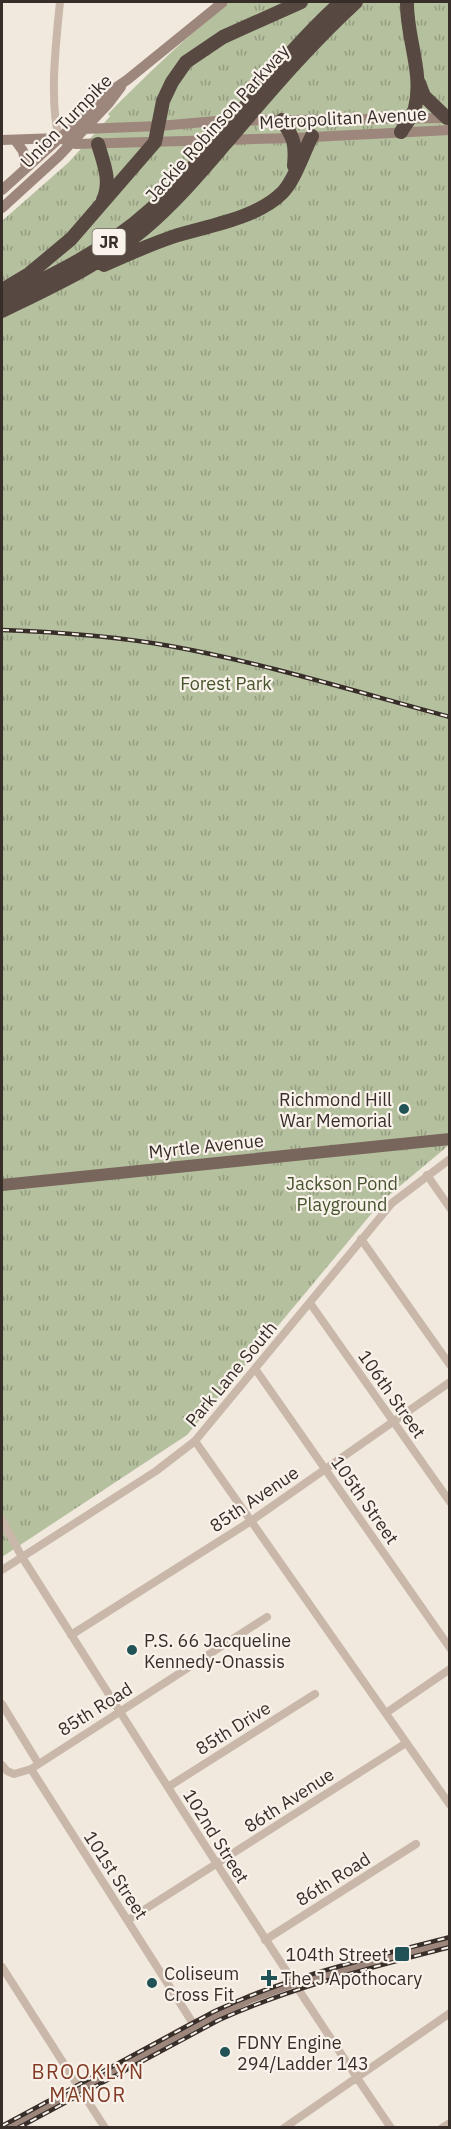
<svg xmlns="http://www.w3.org/2000/svg" width="451" height="2129" font-family="'IBM Plex Sans',sans-serif">
  <style>
    .green { fill: #b5c09e }
    .park { fill: url(#park-tufts) }
    .lines { fill: none; stroke-linecap: round; stroke-linejoin: round }
    .street { stroke: #c9b8aa; stroke-width: 8 }
    .secondary { stroke: #9d877c; stroke-width: 10 }
    .primary { stroke: #78655b; stroke-width: 12 }
    .highway { stroke: #574841; stroke-width: 14 }
    .rail-casing { stroke: #372e29; stroke-width: 4.5 }
    .rail { stroke: #f9f2ea; stroke-width: 2; stroke-dasharray: 7; stroke-linecap: butt }
    .poi-dot { fill: #215356; stroke: #f9f2ea; stroke-width: 2 }
    .labels { text-anchor: middle; dominant-baseline: central; stroke-width: 4.5; stroke-linejoin: round; paint-order: stroke }
    .shield { fill: #f9f2ea; stroke: #716963; stroke-width: 1.5 }
    .shield-label { font-size: 16px; font-weight: bold; fill: #372e29 }
    .street-label { font-size: 18px; fill: #372e29; stroke: #f9f2ea }
    .park-label { font-size: 18px; fill: #46542e; stroke: #f9f2ea }
    .poi-label { font-size: 18px; fill: #372e29; stroke: #f9f2ea; text-anchor: start }
    .neighbourhood-label { font-size: 20px; letter-spacing: 1.5px; fill: #823c26; stroke: #f9f2ea }
  </style>
  <defs>
    <pattern id="park-tufts" width="24" height="20" patternUnits="userSpaceOnUse" patternTransform="scale(1.5)"><rect width="24" height="20" fill="#b5c09e"/><path d="M3 7l-1-3M5 7V3M7 7l1-3M15 17l-1-3M17 17v-4M19 17l1-3" fill="none" stroke="#949c81"/></pattern>
  </defs>
  <rect width="100%" height="100%" fill="#f1e8de"/>
  <path class="green" d="M230,2H294L111,117L108,114C147,74 187,36 230,2Z"/>
  <path class="park" d="M244,2H449V1145L382,1201L187,1435L2,1557V221L69,162L113,113Z"/>
  <g class="lines">
    <path class="street" d="M59,138C49,100 56,42 60,2
      M427,1175L450,1208
      M361,1239L450,1365
      M310,1303L450,1502
      M256,1370L450,1648
      M195,1441L450,1805
      M2,1520L22,1557C143,1748 263,1940 391,2128
      M2,1570L156,1471L195,1441L392,1203L450,1159
      M71,1635L251,1521L450,1382
      M2,1704L38,1763
      M386,1713L450,1669
      M2,1765L7,1771L14,1774L31,1769L267,1617
      M31,1769L194,2025
      M168,1787L315,1694
      M128,1920L406,1743
      M265,1940L416,1844
      M2,1967L105,2128
      M284,2128L450,2013
      M442,2128L450,2123"/>
    <path class="secondary" d="M59,138L76,144L293,138L450,130
      M2,140L59,138L83,129L159,126L216,121L449,118
      M15,140L23,151L26,168
      M2,190L83,117L102,97L127,80L223,2
      M2,208L59,156L109,103L121,87
      M7,2128L194,2025L251,1998L293,1983L450,1942"/>
    <path class="primary" d="M2,1185L450,1139"/>
    <path class="highway" d="M419,83L424,96L447,118
      M282,120C294,138 296,144 294,166
      M401,132C405,124 413,116 415,108C424,73 406,36 407,2
      M98,144C103,162 112,181 103,200
      M104,265C126,255 149,245 172,237C206,226 256,219 282,193C295,180 303,153 312,136
      M4,289L29,274L71,239L155,142L163,101L172,82L186,62L223,37L301,2
      M2,299C54,275 107,249 150,210C220,147 271,65 341,2
      M2,311C51,287 102,264 144,229C175,203 200,173 226,143C268,94 309,45 356,2"/>
    <g class="rail-casing">
      <path id="rail" d="M2,630C58,632 114,636 170,646C264,663 357,692 450,717
        M2,2126L215,2011C290,1976 370,1958 450,1937
        M18,2128L219,2020C295,1986 370,1968 450,1947"/>
    </g>
    <use href="#rail" class="rail"/>
  </g>
  <g class="poi-dot">
    <circle cx="404" cy="1109" r="6"/>
    <circle cx="132" cy="1650" r="6"/>
    <rect x="394" y="1946" width="16" height="16" rx="3"/>
    <path d="M266 1969h6v6h6v6h-6v6h-6v-6h-6v-6h6z"/>
    <circle cx="152" cy="1983" r="6"/>
    <circle cx="225" cy="2052" r="6"/>
  </g>
  <g class="labels">
    <rect class="shield" x="92.5" y="229" width="33" height="26" rx="4.5"/>
    <g class="shield-label">
      <text x="109" y="242">JR</text>
    </g>
    <g class="street-label">
      <text transform="translate(343 118) rotate(-3)">Metropolitan Avenue</text>
      <text transform="translate(66 121) rotate(-46)">Union Turnpike</text>
      <text transform="translate(217 123) rotate(-48)">Jackie Robinson Parkway</text>
      <text transform="translate(206 1146) rotate(-6)">Myrtle Avenue</text>
      <text transform="translate(231 1374) rotate(-50)">Park Lane South</text>
      <text transform="translate(392 1394) rotate(55)">106th Street</text>
      <text transform="translate(254 1499) rotate(-34)">85th Avenue</text>
      <text transform="translate(365 1500) rotate(55)">105th Street</text>
      <text transform="translate(95 1709) rotate(-32)">85th Road</text>
      <text transform="translate(233 1728) rotate(-32)">85th Drive</text>
      <text transform="translate(289 1800) rotate(-33)">86th Avenue</text>
      <text transform="translate(216 1836) rotate(58)">102nd Street</text>
      <text transform="translate(116 1875) rotate(57)">101st Street</text>
      <text transform="translate(333 1879) rotate(-32)">86th Road</text>
    </g>
    <g class="park-label">
      <text x="226" y="683">Forest Park</text>
      <text x="342" y="1183">Jackson Pond<tspan x="342" dy="21">Playground</tspan></text>
    </g>
    <g class="poi-label">
      <text x="392" y="1099" text-anchor="end">Richmond Hill<tspan x="392" dy="21">War Memorial</tspan></text>
      <text x="144" y="1640">P.S. 66 Jacqueline<tspan x="144" dy="21">Kennedy-Onassis</tspan></text>
      <text x="388" y="1954" text-anchor="end">104th Street</text>
      <text x="164" y="1973">Coliseum<tspan x="164" dy="21">Cross Fit</tspan></text>
      <text x="281" y="1978">The J Apothocary</text>
      <text x="237" y="2042">FDNY Engine<tspan x="237" dy="21">294/Ladder 143</tspan></text>
    </g>
    <g class="neighbourhood-label">
      <text x="88" y="2071">BROOKLYN<tspan x="88" dy="23">MANOR</tspan></text>
    </g>
  </g>
  <rect width="451" height="2129" fill="none" stroke="#372e29" stroke-width="6"/>
</svg>
